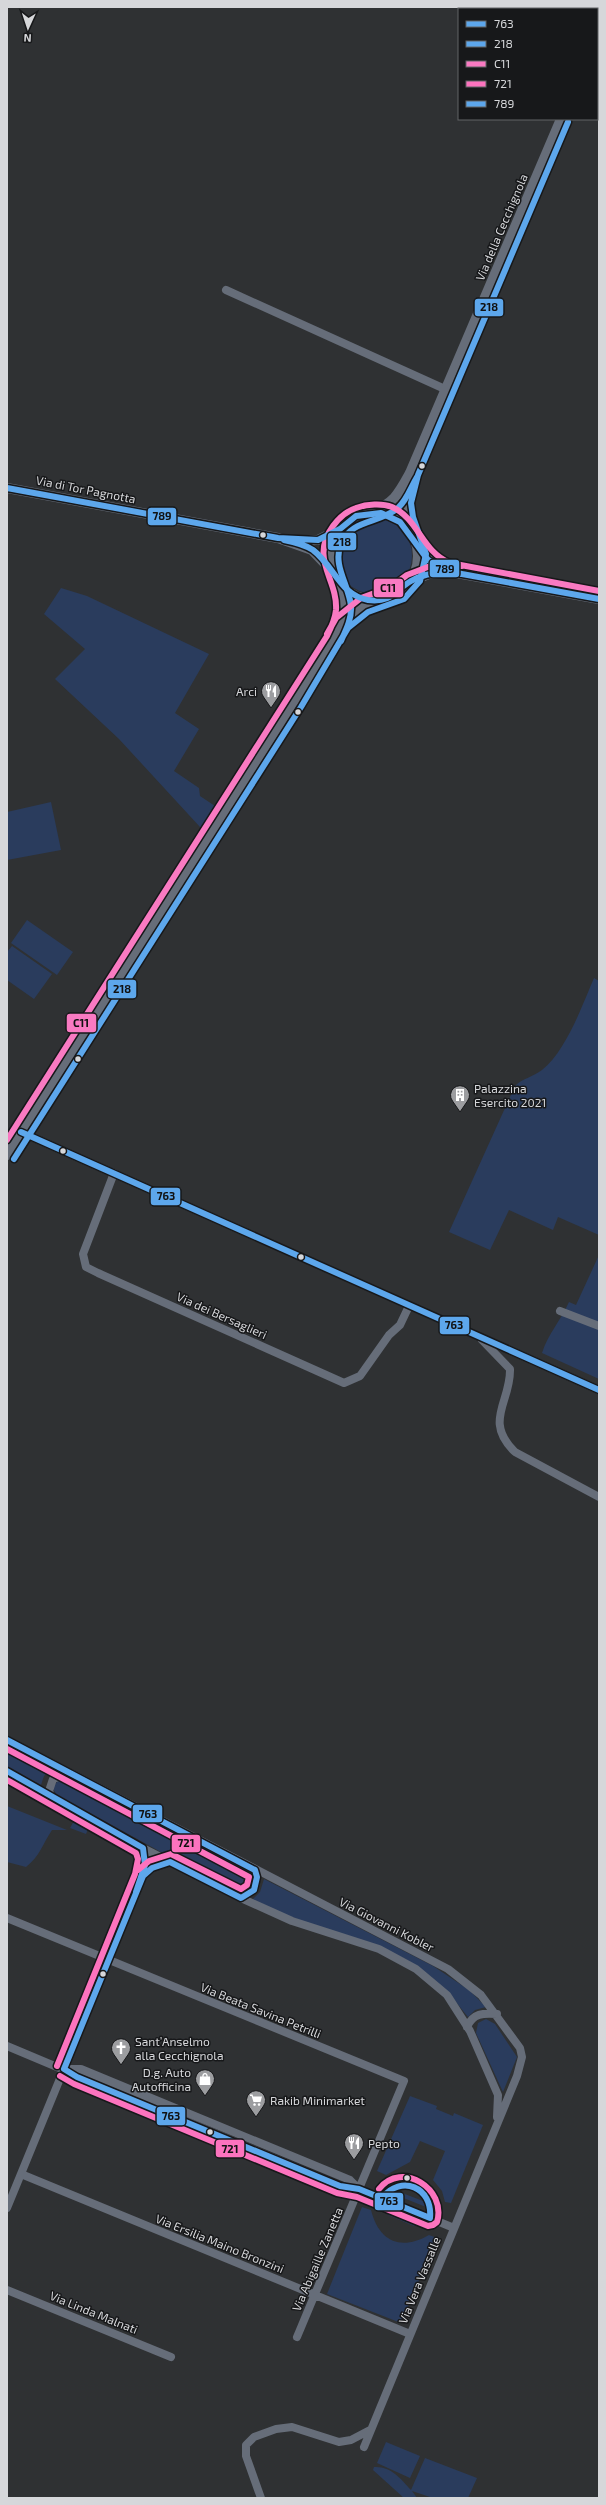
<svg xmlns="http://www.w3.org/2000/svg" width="606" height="2505" font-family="'Exo 2',sans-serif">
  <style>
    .green { fill: #2a3c5d }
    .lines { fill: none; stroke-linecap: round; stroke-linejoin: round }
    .minor { stroke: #666d79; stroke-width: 8 }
    .tertiary { stroke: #666d79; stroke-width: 10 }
    .bus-1-casing { stroke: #17181a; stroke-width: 9 }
    .bus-2-casing { stroke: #17181a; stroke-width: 9 }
    .bus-3-casing { stroke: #17181a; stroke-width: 9 }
    .bus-4-casing { stroke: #17181a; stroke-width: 9 }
    .bus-5-casing { stroke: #17181a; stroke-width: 9 }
    .bus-1 { stroke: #5da7ec; stroke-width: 6 }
    .bus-2 { stroke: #5da7ec; stroke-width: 6 }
    .bus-3 { stroke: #f97ac2; stroke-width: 6 }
    .bus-4 { stroke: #fc73be; stroke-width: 6 }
    .bus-5 { stroke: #5da7ec; stroke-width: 6 }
    .bus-dot { fill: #d6d7da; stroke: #17181a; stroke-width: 1.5 }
    .labels { text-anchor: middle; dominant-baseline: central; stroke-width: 3; stroke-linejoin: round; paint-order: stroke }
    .street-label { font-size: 12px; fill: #d6d7da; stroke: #17181a }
    .poi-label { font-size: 12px; fill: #d6d7da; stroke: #17181a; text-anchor: start }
    .line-badge { stroke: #17181a; stroke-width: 1.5 }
    .pale-badge-label { font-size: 11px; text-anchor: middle; font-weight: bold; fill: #111 }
  </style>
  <rect width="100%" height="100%" fill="#2f3133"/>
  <path class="green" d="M336 556a38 38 0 1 1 76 0a38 38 0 1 1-76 0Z
    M61,588L87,596L209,654L175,713L199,729L174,771L199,788L200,796L218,808L205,829L200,827L119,739L55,679L85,649L44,614Z
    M51,802L61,850L7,860V812Z
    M27,920L73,952L57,975L11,943Z
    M12,946L52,974L34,999L7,980V952Z
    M594,978L599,981V1235L558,1217L553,1230L509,1210L490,1250L449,1232L515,1086C523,1078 533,1077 542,1070C566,1051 582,1006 594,978Z
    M599,1255V1379L542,1353C548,1334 561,1320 569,1302L576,1305Z
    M7,1746L51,1769L44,1776L41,1785L7,1766Z
    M59,1780L65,1781L141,1820L147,1818L243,1868L249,1874L251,1881L247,1887L241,1889L180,1858L170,1857L57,1795L53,1789L54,1785Z
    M7,1806L67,1830H52C42,1845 40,1856 26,1867L7,1862Z
    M75,1819L89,1827L86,1834L70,1828Z
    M264,1879L433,1966L469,1990L486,2007L475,2010L468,2017C418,1950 381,1949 308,1923C289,1917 270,1907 252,1900L260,1892Z
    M486,2019L495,2024L517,2057L503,2092L476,2033L478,2023Z
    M410,2096L437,2106L436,2109L453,2116L454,2113L483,2125L451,2203L445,2202L442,2191L433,2180L445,2151L420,2141L410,2162L386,2175L377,2171Z
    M397,2191L423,2201L426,2207L391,2193Z
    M362,2207L371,2210C379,2242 401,2251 429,2235L437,2238L401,2323L327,2294Z
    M386,2209L420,2222L414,2226L388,2215Z
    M386,2442L420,2456L410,2478L377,2463Z
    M425,2458L477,2478L468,2498H433L412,2491L417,2498H404L373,2470L374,2467C391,2466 400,2478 411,2490Z"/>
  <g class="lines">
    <path class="minor" d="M226,290L447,390
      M21,1132L599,1390
      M114,1173L83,1254L86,1267L98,1273L344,1383L360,1376L389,1335L400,1325L409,1306
      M560,1311L599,1326
      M482,1340L510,1369C511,1402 483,1421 515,1452L599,1497
      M7,1740L448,1969L481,1995L520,2048L522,2057L517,2076L364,2447
      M7,1771L143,1848L241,1898L292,1921L379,1949L416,1969L447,1995L470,2031L498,2095L497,2117
      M52,1798L49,1791L53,1779L64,1775L73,1777
      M143,1876L152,1868L170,1862
      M241,1898L254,1890L257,1877L255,1870
      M7,1918L404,2081L297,2337
      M467,2027C473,2013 483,2013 497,2014
      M7,2046L340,2186L359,2189L454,2228
      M64,2069H81L350,2180L359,2189
      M21,2174L410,2334
      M7,2208L143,1876L146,1858L143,1848
      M7,2290L171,2357
      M261,2498L246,2456V2445L254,2437L276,2429L292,2427L339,2442L351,2440L370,2430"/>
    <path class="tertiary" d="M597,33L599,29
      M407,486L403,510L408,529
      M7,488L278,538L312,550L333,572
      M330 556a44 44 0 1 1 88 0a44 44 0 1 1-88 0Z
      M370,513C394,503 398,495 410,473L561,119
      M296,540H318L340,529
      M417,546L434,564L451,572L599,599
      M410,582L429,574L450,572
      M342,623L353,613L374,601
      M7,1155L332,641C344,620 345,607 339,584"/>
    <g class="bus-1-casing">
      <path id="bus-1" d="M21,1132L599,1390
        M7,1740L255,1870L257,1877L254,1890L241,1898L170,1862L152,1868L143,1876L64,2069
        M7,1771L143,1848L145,1865L136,1892
        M64,2069L77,2077L340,2186L359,2189L430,2218C433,2187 401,2174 382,2198"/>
    </g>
    <g class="bus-2-casing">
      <path id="bus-2" d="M341,641C346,630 352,618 351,606C349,585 332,565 341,544C351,519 379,524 398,508C407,500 411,487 417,477
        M14,1159L301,707L348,628L368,612L404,599L420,581L426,554L413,517L411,503L418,475L568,122"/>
    </g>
    <g class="bus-3-casing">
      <path id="bus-3" d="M327,634L336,618L361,598L391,587L407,575L433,565L462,566
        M7,1140L327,636C331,628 335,620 336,610C338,579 309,559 333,526C339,518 347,511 356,508C367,504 382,503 392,507C419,519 421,551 450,563L599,591"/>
    </g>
    <g class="bus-4-casing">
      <path id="bus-4" d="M7,1749L249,1877L247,1885L241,1889L171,1854L149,1861L138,1870
        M7,1780L136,1853L138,1859L135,1874L57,2066
        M60,2076L74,2084L337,2193L357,2197L428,2226L433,2225L437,2222C447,2189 402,2160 379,2189"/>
    </g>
    <g class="bus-5-casing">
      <path id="bus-5" d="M7,488L278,538L318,540L340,529L356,516L381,513L400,522L428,560L451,572L599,599
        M284,540C294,542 304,544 313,550C334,566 340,595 368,600C392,603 395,590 411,581C427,572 445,571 462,574"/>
    </g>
    <use href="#bus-1" class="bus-1"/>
    <use href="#bus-2" class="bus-2"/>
    <use href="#bus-3" class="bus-3"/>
    <use href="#bus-4" class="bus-4"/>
    <use href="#bus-5" class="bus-5"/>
  </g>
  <defs>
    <g id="restaurant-pin" transform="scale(1)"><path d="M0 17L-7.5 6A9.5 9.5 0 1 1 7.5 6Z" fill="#9c9da0" stroke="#17181a"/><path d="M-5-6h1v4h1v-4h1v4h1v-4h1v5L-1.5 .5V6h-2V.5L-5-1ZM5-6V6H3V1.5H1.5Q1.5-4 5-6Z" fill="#fff"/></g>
    <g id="building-pin" transform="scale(1)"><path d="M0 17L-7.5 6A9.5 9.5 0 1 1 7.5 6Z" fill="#9c9da0" stroke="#17181a"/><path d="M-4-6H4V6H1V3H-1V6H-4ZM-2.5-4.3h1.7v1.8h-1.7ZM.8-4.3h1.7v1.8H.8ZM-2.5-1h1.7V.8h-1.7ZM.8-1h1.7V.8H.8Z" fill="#fff"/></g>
    <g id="church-pin" transform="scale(1)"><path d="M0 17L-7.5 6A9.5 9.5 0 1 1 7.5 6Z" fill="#9c9da0" stroke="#17181a"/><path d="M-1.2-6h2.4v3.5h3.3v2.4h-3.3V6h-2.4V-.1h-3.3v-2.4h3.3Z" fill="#fff"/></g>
    <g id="shop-pin" transform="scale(1)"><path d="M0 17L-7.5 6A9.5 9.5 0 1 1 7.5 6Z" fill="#9c9da0" stroke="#17181a"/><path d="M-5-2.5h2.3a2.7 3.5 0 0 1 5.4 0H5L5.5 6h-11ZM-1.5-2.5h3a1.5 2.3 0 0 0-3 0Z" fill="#fff"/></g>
    <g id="supermarket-pin" transform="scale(1)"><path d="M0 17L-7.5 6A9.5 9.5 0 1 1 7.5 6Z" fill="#9c9da0" stroke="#17181a"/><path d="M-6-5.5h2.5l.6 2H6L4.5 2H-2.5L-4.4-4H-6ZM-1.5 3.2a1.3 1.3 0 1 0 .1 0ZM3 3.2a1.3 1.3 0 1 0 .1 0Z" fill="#fff"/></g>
  </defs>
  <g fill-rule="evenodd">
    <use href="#restaurant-pin" x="271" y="691"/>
    <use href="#building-pin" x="460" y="1095"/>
    <use href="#church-pin" x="121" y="2048"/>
    <use href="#shop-pin" x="205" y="2079"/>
    <use href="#supermarket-pin" x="256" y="2100"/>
    <use href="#restaurant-pin" x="354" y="2143"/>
  </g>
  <g class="bus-dot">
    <circle cx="422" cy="466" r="3.5"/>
    <circle cx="263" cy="535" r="3.5"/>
    <circle cx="298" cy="712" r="3.5"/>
    <circle cx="78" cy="1059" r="3.5"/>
    <circle cx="63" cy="1151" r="3.5"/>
    <circle cx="301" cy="1257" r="3.5"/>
    <circle cx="103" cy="1974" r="3.5"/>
    <circle cx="210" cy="2132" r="3.5"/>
    <circle cx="407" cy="2178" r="3.5"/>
  </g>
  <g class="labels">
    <g class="street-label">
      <text transform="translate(501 227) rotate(-67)">Via della Cecchignola</text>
      <text transform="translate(86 489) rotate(11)">Via di Tor Pagnotta</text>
      <text transform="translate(222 1315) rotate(24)">Via dei Bersaglieri</text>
      <text transform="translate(387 1924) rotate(27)">Via Giovanni Kobler</text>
      <text transform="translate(261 2010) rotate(22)">Via Beata Savina Petrilli</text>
      <text transform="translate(220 2243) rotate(22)">Via Ersilia Maino Bronzini</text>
      <text transform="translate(317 2259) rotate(-67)">Via Abigaille Zanetta</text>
      <text transform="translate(419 2280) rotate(-68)">Via Vera Vassalle</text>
      <text transform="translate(94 2312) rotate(22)">Via Linda Malnati</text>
    </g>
    <g class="poi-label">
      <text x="257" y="691" text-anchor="end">Arci</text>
      <text x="474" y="1088">Palazzina<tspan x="474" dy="14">Esercito 2021</tspan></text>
      <text x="135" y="2041">Sant’Anselmo<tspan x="135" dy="14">alla Cecchignola</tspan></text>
      <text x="191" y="2072" text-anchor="end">D.g. Auto<tspan x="191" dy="14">Autofficina</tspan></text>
      <text x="270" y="2100">Rakib Minimarket</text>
      <text x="368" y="2143">Pepto</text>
    </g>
  </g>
  <g class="line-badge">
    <rect x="474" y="298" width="30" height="19" rx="4" fill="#5da7ec"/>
    <rect x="147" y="507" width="30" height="19" rx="4" fill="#5da7ec"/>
    <rect x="327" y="532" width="30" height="19" rx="4" fill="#5da7ec"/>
    <rect x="429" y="559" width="31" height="19" rx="4" fill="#5da7ec"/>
    <rect x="373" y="578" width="31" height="20" rx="4" fill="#f97ac2"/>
    <rect x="107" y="979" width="30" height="20" rx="4" fill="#5da7ec"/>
    <rect x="66" y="1013" width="31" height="20" rx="4" fill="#f97ac2"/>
    <rect x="150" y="1187" width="31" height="19" rx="4" fill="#5da7ec"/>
    <rect x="439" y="1316" width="31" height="19" rx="4" fill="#5da7ec"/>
    <rect x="132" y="1804" width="31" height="19" rx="4" fill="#5da7ec"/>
    <rect x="171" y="1834" width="30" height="19" rx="4" fill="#fc73be"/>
    <rect x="156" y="2106" width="30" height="20" rx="4" fill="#5da7ec"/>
    <rect x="215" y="2139" width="30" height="19" rx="4" fill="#fc73be"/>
    <rect x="374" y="2192" width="30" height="19" rx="4" fill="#5da7ec"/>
  </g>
  <g class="pale-badge-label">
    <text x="489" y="311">218</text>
    <text x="162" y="520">789</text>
    <text x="342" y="546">218</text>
    <text x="445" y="573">789</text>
    <text x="388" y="592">C11</text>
    <text x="122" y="993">218</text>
    <text x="81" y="1027">C11</text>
    <text x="166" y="1200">763</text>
    <text x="454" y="1329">763</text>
    <text x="148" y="1818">763</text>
    <text x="186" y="1847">721</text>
    <text x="171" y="2120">763</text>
    <text x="230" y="2153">721</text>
    <text x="389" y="2205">763</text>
  </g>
  <rect width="606" height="2505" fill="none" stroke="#d6d7da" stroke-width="16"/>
  <rect x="458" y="8" width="140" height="112" fill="#17181a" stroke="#636467"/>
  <rect x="466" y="21" width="20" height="6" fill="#5da7ec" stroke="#636467"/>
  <text x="494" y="28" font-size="12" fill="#d6d7da">763</text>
  <rect x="466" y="41" width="20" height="6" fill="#5da7ec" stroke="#636467"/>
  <text x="494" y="48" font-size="12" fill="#d6d7da">218</text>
  <rect x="466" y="61" width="20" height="6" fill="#f97ac2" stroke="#636467"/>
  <text x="494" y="68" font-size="12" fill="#d6d7da">C11</text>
  <rect x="466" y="81" width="20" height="6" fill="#fc73be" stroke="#636467"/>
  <text x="494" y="88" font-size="12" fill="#d6d7da">721</text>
  <rect x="466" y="101" width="20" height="6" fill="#5da7ec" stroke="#636467"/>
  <text x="494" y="108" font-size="12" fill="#d6d7da">789</text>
  <g transform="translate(28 28) rotate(183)" stroke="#17181a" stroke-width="3" paint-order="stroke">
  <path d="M0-3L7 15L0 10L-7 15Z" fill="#d6d7da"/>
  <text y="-6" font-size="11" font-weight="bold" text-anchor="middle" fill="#d6d7da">N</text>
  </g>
</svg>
